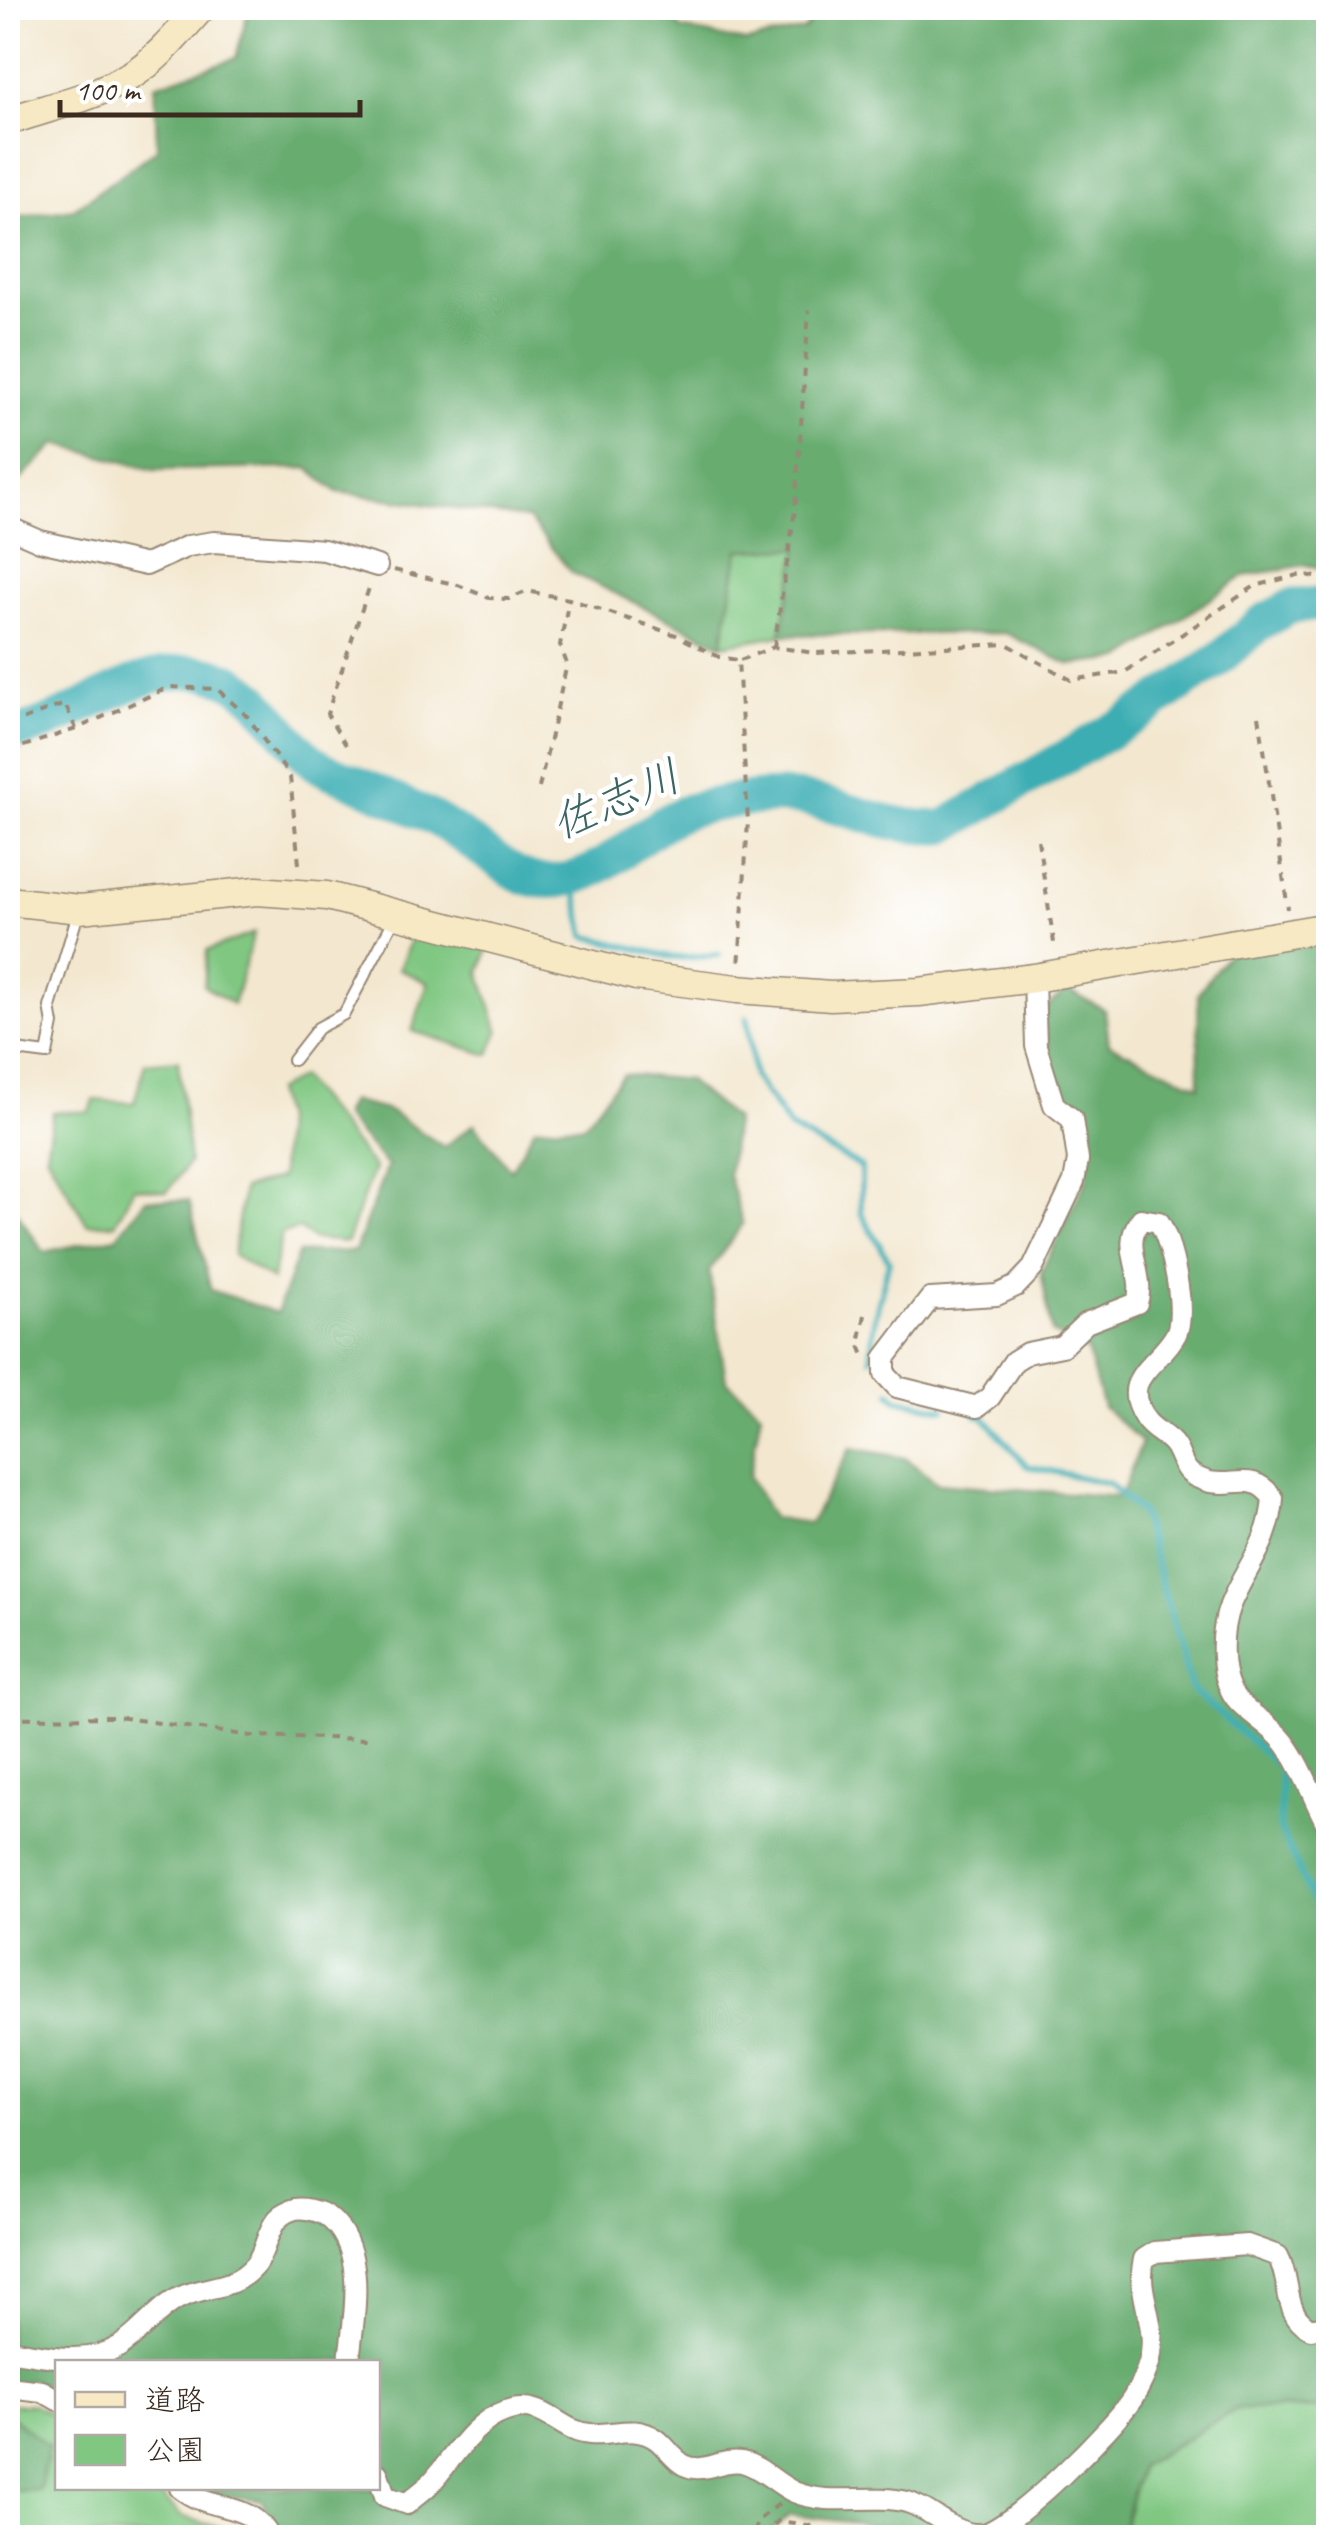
<svg xmlns="http://www.w3.org/2000/svg" width="1336" height="2545" font-family="Caveat,'Klee One',sans-serif">
  <style>
    .green { fill: #80c782; stroke: #5e7850; stroke-width: 2.5 }
    .forest { fill: #68ac70; stroke: #526b47; stroke-width: 2.5 }
    .lines { fill: none; stroke-linecap: round; stroke-linejoin: round }
    .stream { stroke: #3badb3; stroke-width: 6 }
    .river { stroke: #3badb3; stroke-width: 35 }
    .lane-casing { stroke: #978876; stroke-width: 14 }
    .street-casing { stroke: #978876; stroke-width: 24 }
    .secondary-casing { stroke: #978876; stroke-width: 31 }
    .path { stroke: #978876; stroke-width: 4; stroke-dasharray: 8 8; stroke-linecap: butt }
    .lane { stroke: #fff; stroke-width: 10 }
    .street { stroke: #fff; stroke-width: 20 }
    .secondary { stroke: #f6e9c3; stroke-width: 28 }
    .labels { text-anchor: middle; dominant-baseline: central; stroke-width: 9; stroke-linejoin: round; paint-order: stroke }
    .water-label { font-size: 45px; font-style: italic; fill: #3b6561; stroke: #fff }
  </style>
  <rect width="100%" height="100%" fill="#fff"/>
  <filter id="ink" filterUnits="userSpaceOnUse"><feTurbulence type="fractalNoise" baseFrequency=".01" numOctaves="2"/><feDisplacementMap in="SourceGraphic" scale="20" xChannelSelector="R" yChannelSelector="G"/><feConvolveMatrix kernelMatrix="1 2 1 2 8 2 1 2 1" color-interpolation-filters="sRGB"/></filter>
  <filter id="wash" filterUnits="userSpaceOnUse"><feTurbulence type="fractalNoise" baseFrequency=".0048" numOctaves="4" result="noise"/><feDisplacementMap in="SourceGraphic" scale="40" xChannelSelector="R" yChannelSelector="G"/><feGaussianBlur stdDeviation="2.25" result="paint"/><feColorMatrix in="noise" values="0 0 0 0 0 0 0 0 0 0 0 0 0 0 0 0 0 1.4 0 .05"/><feComposite in="paint" operator="in"/></filter>
  <g filter="url(#wash)">
    <rect width="100%" height="100%" fill="#f3e7cf"/>
    <path class="green" d="M799,548L781,635L722,645L739,550Z
      M415,928L489,947L480,972L499,1032L489,1055L412,1031L428,983L399,969Z
      M254,933L233,1004L204,986L207,951Z
      M178,1060L189,1162L167,1192L134,1187L115,1224H87L46,1154L53,1112H90L94,1100L134,1103L145,1063Z
      M300,1077L374,1168L347,1242L312,1239L300,1229L282,1233L272,1280L233,1255L243,1189L280,1178L283,1120L275,1091Z
      M32,2404L57,2417L58,2488H153L181,2516L220,2528V2537H8V2491L40,2490L47,2446L8,2414V2405Z
      M1328,2408V2537L1120,2538L1140,2466L1236,2409Z"/>
    <path class="forest" d="M249,8H363L400,14L407,8H674L680,29L746,42L805,30L818,8H1328V569L1305,565L1244,576L1122,659L1070,665L1005,633L781,635L799,548L739,550L722,645L571,572L528,519L338,492L307,468L154,470L56,444L8,492V219L74,209L157,149L155,85L236,58Z
      M1328,939V2408L1236,2409L1140,2466L1120,2537H915L903,2529L790,2515L764,2538H282L261,2500L202,2493L196,2488H378V2362H58L57,2391L30,2379L8,2397V1200L44,1252L116,1237L146,1199L189,1201L211,1290L277,1313L298,1253L355,1251L387,1166L343,1116L350,1101L389,1111L444,1147L474,1124L511,1170L535,1127L584,1125L623,1074L687,1080L735,1120L728,1175L743,1224L709,1271L726,1380L761,1412L749,1476L772,1518L810,1523L851,1448L905,1458L937,1483L1120,1497L1142,1442L1103,1407L1087,1351L1052,1333L1041,1272L1087,1178L1081,1116L1059,1099L1041,1012L1067,990L1105,1010L1109,1044L1199,1086L1198,993L1229,952Z
      M8,2414L48,2446L40,2490L8,2491Z"/>
    <g class="lines">
      <path class="stream" d="M570,879L576,890L585,936L675,958L719,955
        M747,1018L754,1077L790,1128L861,1167V1213L889,1261L874,1321L871,1358
        M891,1392L897,1399L944,1409
        M976,1415L984,1417L1027,1466L1108,1483L1141,1513L1192,1690L1280,1767V1829L1328,1934"/>
      <path class="river" d="M8,734C72,724 125,670 193,672C258,675 271,728 316,764C325,771 339,775 350,780C378,792 406,805 433,818C455,830 475,846 496,860C509,869 520,877 536,880C601,892 641,821 698,808C730,801 772,793 804,799C852,809 894,830 944,827L1128,721L1214,663L1262,622L1292,606L1328,604"/>
    </g>
  </g>
  <g filter="url(#ink)">
    <g class="lines">
      <g class="lane-casing">
        <path id="lane" d="M8,1049L47,1054L53,1024L50,1007L79,910
          M293,1060L318,1028L344,1014L395,918"/>
      </g>
      <g class="street-casing">
        <path id="street" d="M8,527L40,541L146,565L188,546L214,542L324,550L377,566
          M1034,978L1036,1046L1054,1105L1072,1119L1078,1160L1074,1182L1033,1268L1016,1286L997,1295L930,1299L885,1358V1374L897,1387L977,1407L990,1397L1014,1361L1027,1353L1062,1346L1086,1323L1137,1303C1147,1273 1119,1246 1141,1219L1159,1222C1172,1242 1187,1312 1176,1334C1160,1365 1117,1377 1145,1419C1152,1430 1167,1435 1174,1445C1180,1453 1182,1466 1189,1472C1192,1476 1205,1481 1210,1482C1237,1487 1253,1471 1273,1498C1270,1544 1246,1566 1230,1605C1220,1631 1218,1681 1239,1702C1254,1717 1272,1726 1285,1743C1303,1767 1313,1799 1328,1826
          M8,2350C43,2355 87,2367 120,2346C141,2333 157,2309 179,2298C206,2284 232,2292 255,2265C269,2247 266,2218 292,2210C302,2206 320,2211 328,2217C369,2250 353,2317 349,2362
          M8,2387L42,2391L58,2400
          M378,2474L385,2496L407,2504C414,2497 423,2491 430,2484C453,2459 471,2423 506,2411C545,2398 558,2432 590,2434C614,2436 634,2424 656,2439C666,2446 673,2459 684,2465C705,2475 720,2458 742,2462C761,2466 776,2484 794,2492C831,2507 870,2493 907,2502C932,2509 955,2537 982,2534C1012,2530 1116,2425 1133,2398C1139,2388 1146,2374 1149,2363C1160,2325 1135,2294 1144,2259L1155,2252L1247,2245L1278,2256C1292,2282 1282,2314 1311,2329L1328,2325
          M180,2488C211,2513 251,2500 270,2538"/>
      </g>
      <g class="secondary-casing">
        <path id="secondary" d="M8,121C49,107 96,97 133,74C160,57 180,31 201,8
          M8,901L80,909L257,891L327,896L636,976L737,989L831,996L919,992L1034,978L1328,927"/>
      </g>
      <path class="path" d="M394,570L458,585L489,598L509,599L527,591L569,599L676,635L719,657L738,660L748,821L739,968
        M774,647L795,510L809,310
        M740,660L774,647L815,653L1007,644L1071,680L1125,672L1255,586L1302,574L1328,580
        M1259,716L1288,909
        M8,721L16,722L65,704L76,729
        M346,745L327,714L371,582
        M8,751L76,729L169,687L217,689L247,716L290,777L299,864
        M539,788L567,664L560,645L569,599
        M1038,840L1055,949
        M865,1315L859,1343L865,1358
        M8,1718L117,1717L251,1736L367,1739
        M779,2504L757,2521L754,2532L763,2536L778,2521L808,2525L836,2538"/>
      <use href="#lane" class="lane"/>
      <use href="#street" class="street"/>
      <use href="#secondary" class="secondary"/>
    </g>
  </g>
  <g class="labels">
    <g class="water-label">
      <text transform="translate(616 800) rotate(-23)">佐志川</text>
    </g>
  </g>
  <rect width="1336" height="2545" fill="none" stroke="#fff" stroke-width="40"/>
  <rect x="55" y="2360" width="325" height="130" fill="#ffffff" stroke="#b1aaa5" stroke-width="2.5"/>
  <rect x="75" y="2392" width="50" height="15" fill="#f6e9c3" stroke="#b1aaa5" stroke-width="2.5"/>
  <text x="145" y="2410" font-size="30" fill="#3b2a1e">道路</text>
  <rect x="75" y="2435" width="50" height="30" fill="#80c782" stroke="#b1aaa5" stroke-width="2.5"/>
  <text x="145" y="2460" font-size="30" fill="#3b2a1e">公園</text>
  <path d="M60 100v15h300v-15" fill="none" stroke="#3b2a1e" stroke-width="5"/>
  <text x="75" y="100" font-size="30" fill="#3b2a1e" stroke="#ffffff" stroke-width="8" paint-order="stroke">100 m</text>
</svg>
